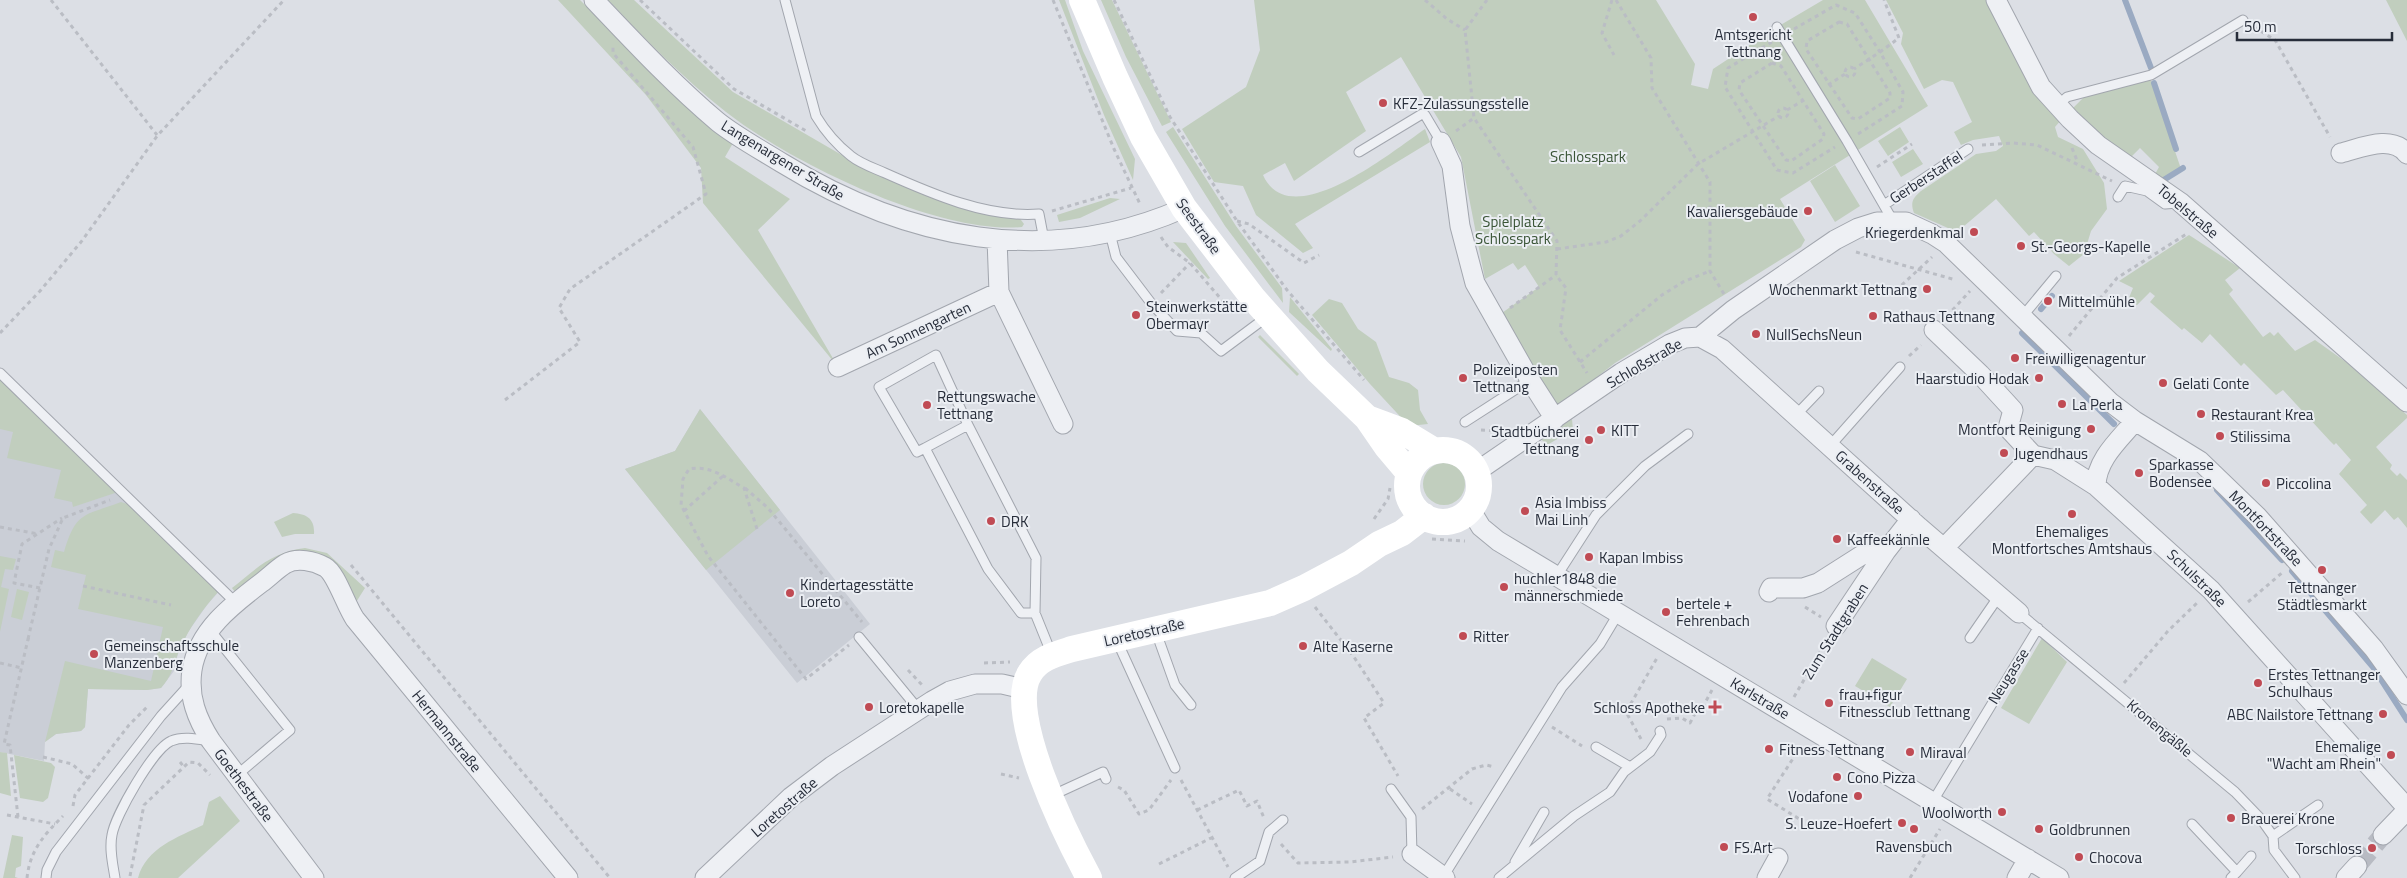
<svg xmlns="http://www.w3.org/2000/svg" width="2407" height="878" font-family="'Titillium Web',sans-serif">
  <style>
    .built { fill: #caced6 }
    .green { fill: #c1cebe }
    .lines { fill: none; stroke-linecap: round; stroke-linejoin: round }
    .stream { stroke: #9aaac2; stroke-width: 6 }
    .street-tunnel { stroke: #b8bbc3; stroke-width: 19; stroke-dasharray: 19 9; stroke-linecap: butt }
    .lane-casing { stroke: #a2a6ae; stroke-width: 11 }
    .street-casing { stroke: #a2a6ae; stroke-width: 21 }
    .path { stroke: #babdc4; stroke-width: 3; stroke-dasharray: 4 4; stroke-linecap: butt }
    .lane { stroke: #eef0f4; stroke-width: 9 }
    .street { stroke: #eef0f4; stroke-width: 19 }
    .secondary { stroke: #fff; stroke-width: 26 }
    .poi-dot { fill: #c04b54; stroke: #ebeef3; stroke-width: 2 }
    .labels { text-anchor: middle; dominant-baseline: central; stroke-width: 4; stroke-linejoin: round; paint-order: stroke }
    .poi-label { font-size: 15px; fill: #272d3a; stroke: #ebeef3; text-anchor: start }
    .park-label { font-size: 15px; fill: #395436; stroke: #ebeef3 }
    .street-label { font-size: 15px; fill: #272d3a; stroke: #ebeef3 }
  </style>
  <rect width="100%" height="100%" fill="#dcdfe5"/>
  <path class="built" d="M0,373L222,588L207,605L188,632L178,653L174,671L161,688L147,690L88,689L85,727L81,731L56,734L45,742L44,761L0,752Z
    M700,409L870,624L797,683L625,469L675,451Z"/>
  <path class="green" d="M558,0H580L712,130L733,143L725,157L790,199L758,230L838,367L703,203L701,168L646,95Z
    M608,0H634L733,92L859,165L914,189L1018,216L1024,224L1022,227C939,235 791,163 726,112C684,79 644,38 608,0Z
    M1059,0H1065L1083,51L1135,159L1133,180L1104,115Z
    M1101,0H1112L1171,122L1162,126L1126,57Z
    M1254,0H1656L1695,64L1691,85L1708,89L1713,69L1777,27L1823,0H1865L1928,106L1780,199L1805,240L1801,247L1615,363L1557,408L1499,315L1539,287L1525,265L1518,270L1513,263L1485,279L1461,157L1401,57L1346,92L1366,131L1294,181L1285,163L1263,175C1290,236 1394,150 1425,129L1430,142L1295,224L1313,248L1303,253L1256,215L1243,186L1214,182L1182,129L1246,87L1260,50Z
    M1886,0H1987L2061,120L2055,127L2058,137L2083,149L2104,183L2107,209L2091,231L2084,254L2069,266L2054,254L2034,232L2029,236L1996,199L1957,232L1914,213C1910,202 1913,198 1921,191L1976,154L1996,151L2003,146L1999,136L1973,140L1961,145L1954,132L1972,122L1953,82L1942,80L1924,89L1901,44L1903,33Z
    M2386,0H2407V41Z
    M2151,80L2181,169L2160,181L2154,176L2159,167L2140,148L2129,159L2079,120L2072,109L2084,97Z
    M1173,127L1236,226L1282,288L1283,303L1225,226L1166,132Z
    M1900,127L1909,142L1888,156L1878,141Z
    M1913,149L1923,164L1901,177L1892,162Z
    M1835,165L1860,206L1835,222L1810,181Z
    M1110,198L1120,199L1080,218L1059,222L1057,215Z
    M2189,235L2240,268L2225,280L2233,290L2229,294L2263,337L2270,332L2274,336L2278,332L2295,351L2315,340L2346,362L2407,415V418L2376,447L2392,465L2390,469L2397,476L2400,473L2407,480V528L2398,517L2394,520L2385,510L2371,524L2360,512L2367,505L2339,474L2351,460L2336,443L2334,445L2330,441L2283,390L2276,395L2244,363L2241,366L2210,334L2202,343L2184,328L2182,330L2150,302L2155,296L2150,292L2137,305L2128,300L2133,288L2119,281Z
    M1173,242L1186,243L1210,278L1208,279Z
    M1290,297L1332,349L1331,351L1289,312Z
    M1329,299L1342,303L1358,329L1376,342L1389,377L1409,383L1418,390L1420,410L1428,424L1409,426L1370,384L1312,315Z
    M1260,335L1299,374L1297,376L1258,337Z
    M0,373L121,491L73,507L72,502L54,498L61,470L7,458L13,432L0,429Z
    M700,409L780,510L706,570L625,469L675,451Z
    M1572,419L1573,430L1547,445L1541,439Z
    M1423 484a21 21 0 1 1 42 0a21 21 0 1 1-42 0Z
    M121,502L130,505L220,590C203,608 189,628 179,651C173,666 172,676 161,688L147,690L88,689L85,727L81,731L56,734L45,742L65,661L151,681L163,627L78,609L86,575L51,567L55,550L64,552C76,511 84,516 121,502Z
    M293,513C307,514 315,519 314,534H295L282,537L274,522Z
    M305,548L327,553L365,588L353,607L319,557L235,592L232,588C257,568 272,552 305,548Z
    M0,556L16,559L13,570L5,569L1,587L9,589L0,632Z
    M17,589L29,592L22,620L11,617Z
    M2042,638L2067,662L2029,724L2001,708Z
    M1872,658L1907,679L1890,707L1855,686Z
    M0,752L7,753L11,796L0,793Z
    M14,755L51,763L55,767L48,798L43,802L20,798Z
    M220,796L240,821L178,878H138C146,848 178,837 203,825L209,802Z
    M12,835L23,837L21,866L16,868L15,877L18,878H3Z"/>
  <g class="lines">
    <path class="stream" d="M2125,0L2151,68
      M2154,83L2176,149
      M2162,181L2183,168
      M2041,309L2052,296
      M2022,333L2114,424
      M2217,490L2282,560
      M2292,571L2373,667L2407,720"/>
    <path class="street-tunnel" d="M2357,866L2383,835"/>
    <g class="lane-casing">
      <path id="lane" d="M785,0L816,116C825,131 837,145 851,156C861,164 874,168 885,173C932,194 987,218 1039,214L1044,240
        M1777,27L1847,141L1893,221
        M2057,106L2067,97L2151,75L2243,20
        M1359,152L1422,114L1425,115L1441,142
        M2118,197L2125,186L2147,191L2165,204L2178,203
        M1884,205L1968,149
        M1110,233L1116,257L1151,303L1177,331L1201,333L1221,351L1268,316
        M2022,317L2056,276
        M0,373L236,603
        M1796,415L1819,391
        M1465,422L1530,380
        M1830,446L1900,367
        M925,448L917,452L879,387L936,355L968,425
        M1556,577L1596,515L1645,466L1688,434
        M1035,613H1021L988,569L925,448L968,425L1036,558L1035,613L1052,655
        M2019,613L2235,792L2261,819L2273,836
        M210,630L290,730L237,775
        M1156,632L1175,685L1191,705
        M859,637L919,710
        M1970,638L1999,596
        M1117,641L1175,768
        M1596,747L1630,767
        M1391,789L1411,817L1412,854
        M1053,795L1103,772L1106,779
        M1933,801L2038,628
        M2192,824L2237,872L2231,878
        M1515,862L1544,812
        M2237,872L2251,856
        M1443,877L1562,687L1600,644L1618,614
        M46,878L47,870L56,852L161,716L190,684
        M115,878C113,865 109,849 112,835C115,816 153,749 171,741C183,736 197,739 209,741
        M1235,878L1260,861L1269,832L1283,820
        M1499,878L1574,816L1610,792L1624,772L1650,752L1661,735L1660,731
        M2295,878L2274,850L2273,836L2318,805"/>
    </g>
    <g class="street-casing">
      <path id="street" d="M594,0C634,42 674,85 718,122C737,137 761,150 782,163C906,239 1047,269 1184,208
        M1996,0L2041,87L2070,119L2098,145L2180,202L2407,402
        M1441,142L1452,166L1460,226L1475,283L1530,380L1555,419
        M2341,153C2361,148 2392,134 2407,154
        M997,239L999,292L1063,424
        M1934,330L1980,374L2013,410L2008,428L2033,455L2055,460L2096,486L2211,590L2407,808
        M1700,337L1722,349L1919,527L2019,613
        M838,367L999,292
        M1476,472L1621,373L1670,344L1685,338L1700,337L1733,310L1835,240L1858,228L1877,222H1906L1932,234L1946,243L2110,402L2135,421L2200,461L2257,516L2374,649L2407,695
        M2096,486C2096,460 2119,440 2135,421
        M1470,509L1481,527L1498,541L2059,878
        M1944,548L2033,455
        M1769,592L1771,588H1803L1818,583L1862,555L1886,551L1911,519
        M1836,626L1886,551
        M2383,835L2407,810
        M1412,854L1445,878
        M314,878L211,741C197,719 188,697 192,670C198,631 232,605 261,583C269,577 277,569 285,564C297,557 314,561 325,567C336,573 346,606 355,619L568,878
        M705,878L791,797L832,766L932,701L950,691L975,684H1002L1024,689
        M1767,878L1778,858
        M2017,878L2028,859
        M2346,878L2357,866"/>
    </g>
    <path class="path" d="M51,0L157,135
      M640,0L734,89L808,132
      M1053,0L1114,149L1140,204
      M1114,0L1170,117L1237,221L1287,290L1364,380
      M1425,0L1447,19L1465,30
      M1487,0L1465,30L1474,118L1557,241L1556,275L1566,288L1560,330L1587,373
      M1612,0L1602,33L1614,55
      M1616,0L1651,58L1652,88L1710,182V271L1724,294
      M1839,22L1847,24L1890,93V98L1858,119L1852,118L1806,49L1807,41Z
      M2254,27L2275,40L2330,137
      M1794,29L1836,5L1855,13L1880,52L1854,69
      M1772,42L1728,68L1725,87L1777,170L1793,173L1835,147
      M1772,63L1781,66L1824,134L1823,139L1791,161L1786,160L1739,90L1740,83Z
      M1845 72a5 5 0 1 1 10 0a5 5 0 1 1-10 0Z
      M1828,85L1845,74
      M1778 113a5 5 0 1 1 10 0a5 5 0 1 1-10 0Z
      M1787,110L1804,100
      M1456,131L1474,118
      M1858,134L1902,106L1903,92L1880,52L1899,38L1884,0
      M1982,145L2013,143L2037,145L2112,181
      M2072,148L2078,163
      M1877,167L1912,144
      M1052,211L1131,188
      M1237,221L1249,224L1304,263L1319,255
      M1161,237L1168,247L1190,263L1233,313
      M1557,249L1606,242L1621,236L1640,221L1698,164L1779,116
      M1856,252L1956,280
      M1161,293L1190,263
      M1890,296L1932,257
      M1510,308L1556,275
      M1947,316L1970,291
      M0,333L40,291L81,242L157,136L284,0
      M2069,336L2117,278L2188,233
      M1909,356L1921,345
      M1580,362L1662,295L1683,282L1710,271
      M505,400L580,342L559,308L570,289L706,194L693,147L613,53V47
      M1481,430L1502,431
      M745,488L768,508L862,622
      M684,511L723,476
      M1374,519L1388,499L1390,488
      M0,527L38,534
      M757,529L744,488C726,478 711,465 689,469L683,479L681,505L708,556L806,679L849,645
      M1432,539L1465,541
      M351,565L610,878
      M83,586L171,605
      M40,588L14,583L22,544L62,518
      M2248,602L2283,572
      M1315,607L1354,657L1384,703L1364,718L1398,776
      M1805,607L1821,617
      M28,639L49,549L63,518L110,500
      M0,663L22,668
      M984,663L1010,662
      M908,670L923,686
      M2124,683L2168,631L2198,602
      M1794,697L1826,642
      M1667,719L1682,718L1690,723L1697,710L1700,712L1712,690
      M1552,727L1582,746
      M1641,739L1626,712L1657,658
      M1801,746L1767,799L1801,820
      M43,757L72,764L89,779
      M180,762L184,767
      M1001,774L1019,778
      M1181,780L1228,867
      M1118,787L1124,790L1139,814L1149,810L1171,780
      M1450,789L1472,804
      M73,806L75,795L129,725L148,706
      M1422,809L1472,769L1486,765L1495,767
      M1197,810L1239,790L1247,806L1257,801L1264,818
      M7,815L55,824
      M18,817L10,745L4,744L28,639L32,640
      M1281,844L1298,863L1350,862L1393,857
      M1159,864L1211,838
      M130,876L144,805L189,762L198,763L210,775
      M27,878C30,850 44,835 63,816
      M1910,878L1940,829"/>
    <use href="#lane" class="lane"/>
    <use href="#street" class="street"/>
    <path class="secondary" d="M1082,0L1115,77L1143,137L1184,208L1253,298L1318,371L1367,418L1387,447L1409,473
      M1367,418L1402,431L1435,451
      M1407 486a36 36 0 1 1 72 0a36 36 0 1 1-72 0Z
      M1089,878C1068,839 1004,712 1030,673C1039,658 1056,654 1072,649L1270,603L1304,588L1351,563L1379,544L1402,533L1424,516"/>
  </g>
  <g class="poi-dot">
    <circle cx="1753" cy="17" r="5"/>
    <circle cx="1383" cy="103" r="5"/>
    <circle cx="1808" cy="211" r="5"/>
    <circle cx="1974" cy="232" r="5"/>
    <circle cx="2021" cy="246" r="5"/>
    <circle cx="1927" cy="289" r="5"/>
    <circle cx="2048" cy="301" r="5"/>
    <circle cx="1136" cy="315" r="5"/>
    <circle cx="1873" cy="316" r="5"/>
    <circle cx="1756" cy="334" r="5"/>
    <circle cx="2015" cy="358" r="5"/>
    <circle cx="1463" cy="378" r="5"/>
    <circle cx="2039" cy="378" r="5"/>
    <circle cx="2163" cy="383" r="5"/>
    <circle cx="2062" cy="404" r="5"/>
    <circle cx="927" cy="405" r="5"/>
    <circle cx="2201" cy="414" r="5"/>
    <circle cx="2091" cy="429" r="5"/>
    <circle cx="1601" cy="430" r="5"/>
    <circle cx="2220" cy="436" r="5"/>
    <circle cx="1589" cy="440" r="5"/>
    <circle cx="2004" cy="453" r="5"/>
    <circle cx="2139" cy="473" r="5"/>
    <circle cx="2266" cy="483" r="5"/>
    <circle cx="1525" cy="511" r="5"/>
    <circle cx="2072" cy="514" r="5"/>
    <circle cx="991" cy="521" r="5"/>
    <circle cx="1837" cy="539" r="5"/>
    <circle cx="1589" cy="557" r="5"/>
    <circle cx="2322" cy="570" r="5"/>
    <circle cx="1504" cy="587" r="5"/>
    <circle cx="790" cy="593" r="5"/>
    <circle cx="1666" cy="612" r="5"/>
    <circle cx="1463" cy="636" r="5"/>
    <circle cx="1303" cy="646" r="5"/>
    <circle cx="94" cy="654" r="5"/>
    <circle cx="2258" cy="683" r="5"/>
    <circle cx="1829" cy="703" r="5"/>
    <circle cx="869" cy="707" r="5"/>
    <path d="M1712.5 699.5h5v5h5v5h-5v5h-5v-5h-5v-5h5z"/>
    <circle cx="2383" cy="714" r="5"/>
    <circle cx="1769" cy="749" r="5"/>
    <circle cx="1910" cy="752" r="5"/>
    <circle cx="2391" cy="755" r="5"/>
    <circle cx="1837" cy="777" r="5"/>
    <circle cx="1858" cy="796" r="5"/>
    <circle cx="2002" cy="812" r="5"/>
    <circle cx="2231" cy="818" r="5"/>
    <circle cx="1902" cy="823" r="5"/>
    <circle cx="1914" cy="829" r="5"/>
    <circle cx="2039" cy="829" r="5"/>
    <circle cx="1724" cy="847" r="5"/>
    <circle cx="2372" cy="848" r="5"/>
    <circle cx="2079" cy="857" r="5"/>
  </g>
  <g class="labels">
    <g class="poi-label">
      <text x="1753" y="34" text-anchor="middle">Amtsgericht<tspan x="1753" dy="17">Tettnang</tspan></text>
      <text x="1393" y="103">KFZ-Zulassungsstelle</text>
      <text x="1798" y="211" text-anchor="end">Kavaliersgebäude</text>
      <text x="1964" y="232" text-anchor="end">Kriegerdenkmal</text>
      <text x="2031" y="246">St.-Georgs-Kapelle</text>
      <text x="1917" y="289" text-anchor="end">Wochenmarkt Tettnang</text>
      <text x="2058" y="301">Mittelmühle</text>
      <text x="1146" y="306">Steinwerkstätte<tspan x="1146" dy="17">Obermayr</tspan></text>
      <text x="1883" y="316">Rathaus Tettnang</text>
      <text x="1766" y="334">NullSechsNeun</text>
      <text x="2025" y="358">Freiwilligenagentur</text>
      <text x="1473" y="369">Polizeiposten<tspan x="1473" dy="17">Tettnang</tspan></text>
      <text x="2029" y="378" text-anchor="end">Haarstudio Hodak</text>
      <text x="2173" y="383">Gelati Conte</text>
      <text x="937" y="396">Rettungswache<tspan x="937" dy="17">Tettnang</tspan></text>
      <text x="2072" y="404">La Perla</text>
      <text x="2211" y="414">Restaurant Krea</text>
      <text x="2081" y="429" text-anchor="end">Montfort Reinigung</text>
      <text x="1611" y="430">KITT</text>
      <text x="1579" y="431" text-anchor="end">Stadtbücherei<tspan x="1579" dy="17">Tettnang</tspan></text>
      <text x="2230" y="436">Stilissima</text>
      <text x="2014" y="453">Jugendhaus</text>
      <text x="2149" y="464">Sparkasse<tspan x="2149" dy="17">Bodensee</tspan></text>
      <text x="2276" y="483">Piccolina</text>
      <text x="1535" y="502">Asia Imbiss<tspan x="1535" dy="17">Mai Linh</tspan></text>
      <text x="1001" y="521">DRK</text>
      <text x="2072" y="531" text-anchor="middle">Ehemaliges<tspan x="2072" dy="17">Montfortsches Amtshaus</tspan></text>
      <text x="1847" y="539">Kaffeekännle</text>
      <text x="1599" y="557">Kapan Imbiss</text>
      <text x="1514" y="578">huchler1848 die<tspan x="1514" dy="17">männerschmiede</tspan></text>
      <text x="800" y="584">Kindertagesstätte<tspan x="800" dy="17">Loreto</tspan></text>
      <text x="2322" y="587" text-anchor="middle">Tettnanger<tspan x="2322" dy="17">Städtlesmarkt</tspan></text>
      <text x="1676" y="603">bertele +<tspan x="1676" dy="17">Fehrenbach</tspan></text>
      <text x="1473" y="636">Ritter</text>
      <text x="104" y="645">Gemeinschaftsschule<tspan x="104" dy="17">Manzenberg</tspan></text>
      <text x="1313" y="646">Alte Kaserne</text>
      <text x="2268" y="674">Erstes Tettnanger<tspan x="2268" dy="17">Schulhaus</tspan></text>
      <text x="1839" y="694">frau+figur<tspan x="1839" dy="17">Fitnessclub Tettnang</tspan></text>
      <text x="879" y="707">Loretokapelle</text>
      <text x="1705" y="707" text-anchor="end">Schloss Apotheke</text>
      <text x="2373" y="714" text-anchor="end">ABC Nailstore Tettnang</text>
      <text x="2381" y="746" text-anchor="end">Ehemalige<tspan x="2381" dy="17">"Wacht am Rhein"</tspan></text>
      <text x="1779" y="749">Fitness Tettnang</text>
      <text x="1920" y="752">Miraval</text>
      <text x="1847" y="777">Cono Pizza</text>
      <text x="1848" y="796" text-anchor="end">Vodafone</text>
      <text x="1992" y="812" text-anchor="end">Woolworth</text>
      <text x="2241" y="818">Brauerei Krone</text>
      <text x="1892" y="823" text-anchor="end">S. Leuze-Hoefert</text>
      <text x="2049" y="829">Goldbrunnen</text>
      <text x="1914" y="846" text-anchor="middle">Ravensbuch</text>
      <text x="1734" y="847">FS.Art</text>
      <text x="2362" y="848" text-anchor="end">Torschloss</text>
      <text x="2089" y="857">Chocova</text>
    </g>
    <g class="park-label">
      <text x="1588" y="156">Schlosspark</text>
      <text x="1513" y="221">Spielplatz<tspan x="1513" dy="17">Schlosspark</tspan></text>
    </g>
    <g class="street-label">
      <text transform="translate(783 160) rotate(31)">Langenargener Straße</text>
      <text transform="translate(1926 177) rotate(-33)">Gerberstaffel</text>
      <text transform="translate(2188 211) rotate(40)">Tobelstraße</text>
      <text transform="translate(1199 226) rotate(54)">Seestraße</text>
      <text transform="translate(918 330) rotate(-25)">Am Sonnengarten</text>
      <text transform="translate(1644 363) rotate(-30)">Schloßstraße</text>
      <text transform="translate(1870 482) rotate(42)">Grabenstraße</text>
      <text transform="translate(2266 528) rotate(46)">Montfortstraße</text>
      <text transform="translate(2197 578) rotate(44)">Schulstraße</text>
      <text transform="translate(1835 631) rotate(-58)">Zum Stadtgraben</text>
      <text transform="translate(1144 632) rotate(-13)">Loretostraße</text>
      <text transform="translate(2008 676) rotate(-58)">Neugasse</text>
      <text transform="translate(1760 698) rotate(31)">Karlstraße</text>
      <text transform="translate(2160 728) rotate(40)">Kronengäßle</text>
      <text transform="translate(447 731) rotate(51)">Hermannstraße</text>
      <text transform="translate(244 785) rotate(53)">Goethestraße</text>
      <text transform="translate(784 807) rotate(-41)">Loretostraße</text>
    </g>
  </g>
  <path d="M2237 32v8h155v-8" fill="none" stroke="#272d3a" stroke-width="2.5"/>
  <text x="2244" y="32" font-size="15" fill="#272d3a" stroke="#ebeef3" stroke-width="4" paint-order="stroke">50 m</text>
</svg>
